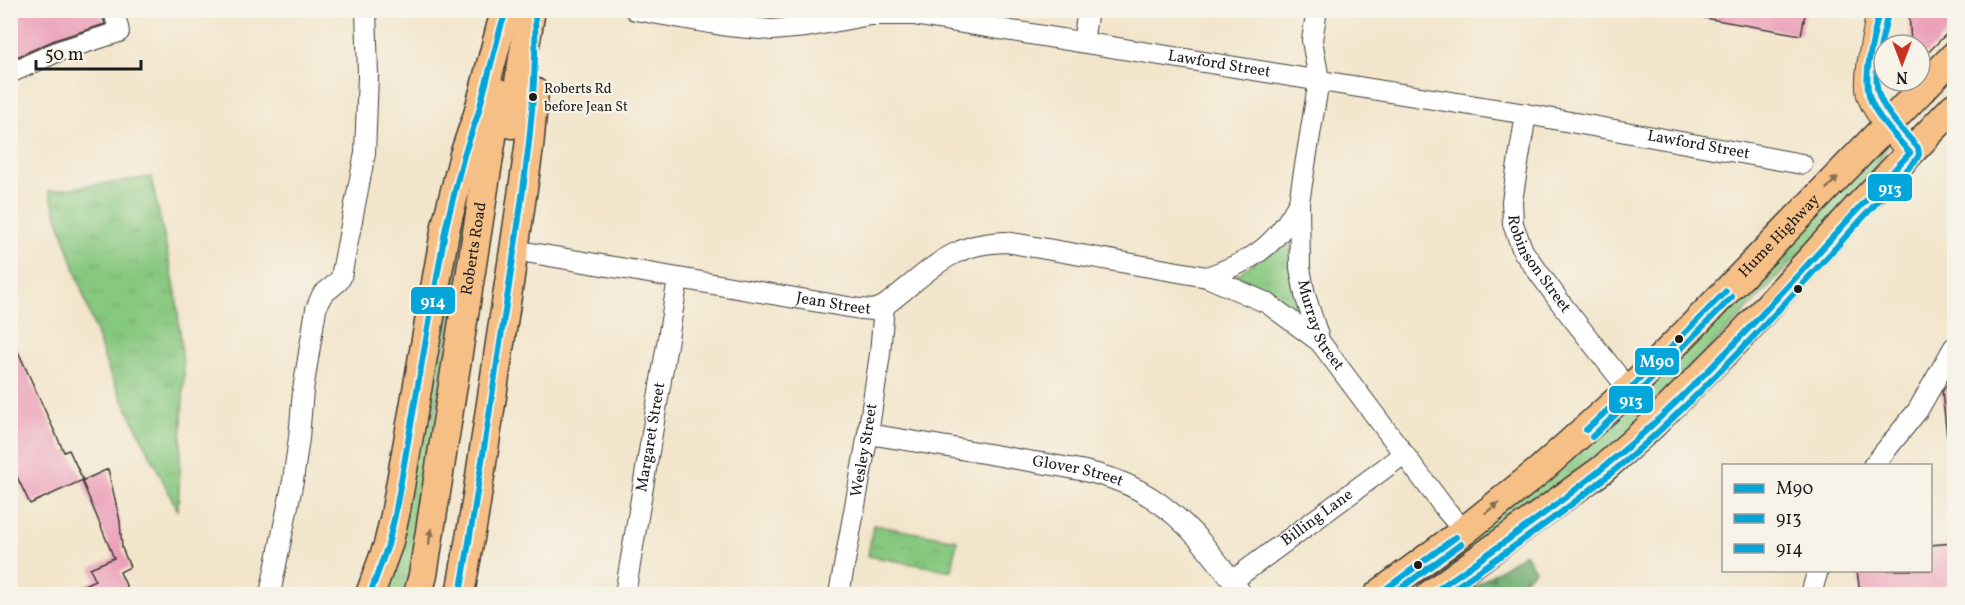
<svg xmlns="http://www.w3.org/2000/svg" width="1965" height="605" font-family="Vollkorn,serif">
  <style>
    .grass { fill: url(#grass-tufts); stroke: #52724e; stroke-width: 1.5 }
    .forest { fill: url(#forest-firs); stroke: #446445; stroke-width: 1.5 }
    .park { fill: url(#park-crowns); stroke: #52724e; stroke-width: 1.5 }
    .building { fill: #eba0b9 }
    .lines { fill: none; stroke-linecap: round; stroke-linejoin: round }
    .minor-casing { stroke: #3c3a36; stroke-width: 22 }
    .major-casing { stroke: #3c3a36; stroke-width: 26 }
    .highway-casing { stroke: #3c3a36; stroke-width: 31 }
    .minor { stroke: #fff; stroke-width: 20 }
    .major { stroke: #f5bf86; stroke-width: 24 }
    .highway { stroke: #f5bf86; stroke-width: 28 }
    .bus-1-casing { stroke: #f7f3e8; stroke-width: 10 }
    .bus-2-casing { stroke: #f7f3e8; stroke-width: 10 }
    .bus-3-casing { stroke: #f7f3e8; stroke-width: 10 }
    .bus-1 { stroke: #03a6da; stroke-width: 6 }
    .bus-2 { stroke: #03a6da; stroke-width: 6 }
    .bus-3 { stroke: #03a6da; stroke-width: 6 }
    .oneway { fill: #886e51 }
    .bus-dot { fill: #1c1c1c; stroke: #f7f3e8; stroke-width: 2 }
    .labels { text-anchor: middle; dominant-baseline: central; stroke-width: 4.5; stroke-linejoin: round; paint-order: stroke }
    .bus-label { font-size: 14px; fill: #1c1c1c; stroke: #f7f3e8; text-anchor: start }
    .street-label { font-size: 16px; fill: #1c1c1c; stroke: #f7f3e8 }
    .line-badge { stroke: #f7f3e8; stroke-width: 2 }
    .badge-label { font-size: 16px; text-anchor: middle; font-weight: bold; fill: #fff }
  </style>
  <defs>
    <pattern id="grass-tufts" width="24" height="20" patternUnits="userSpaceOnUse" patternTransform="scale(1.5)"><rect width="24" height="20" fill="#87c880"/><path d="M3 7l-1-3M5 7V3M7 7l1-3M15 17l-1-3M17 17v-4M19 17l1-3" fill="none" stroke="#74ab6e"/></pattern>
    <pattern id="forest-firs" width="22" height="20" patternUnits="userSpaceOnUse" patternTransform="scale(1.5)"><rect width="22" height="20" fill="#6dac6e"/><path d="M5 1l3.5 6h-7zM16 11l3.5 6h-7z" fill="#598b5a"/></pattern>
    <pattern id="park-crowns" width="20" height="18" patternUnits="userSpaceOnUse" patternTransform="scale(1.5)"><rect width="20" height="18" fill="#87c880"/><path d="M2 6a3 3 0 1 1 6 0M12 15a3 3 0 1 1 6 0" fill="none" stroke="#74ab6e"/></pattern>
  </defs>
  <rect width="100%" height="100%" fill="#f7f3e8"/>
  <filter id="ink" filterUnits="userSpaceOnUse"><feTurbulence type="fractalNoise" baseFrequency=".0167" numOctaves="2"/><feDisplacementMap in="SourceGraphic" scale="12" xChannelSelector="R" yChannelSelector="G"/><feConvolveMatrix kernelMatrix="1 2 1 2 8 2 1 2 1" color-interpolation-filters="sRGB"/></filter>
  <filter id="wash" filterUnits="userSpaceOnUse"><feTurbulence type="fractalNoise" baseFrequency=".008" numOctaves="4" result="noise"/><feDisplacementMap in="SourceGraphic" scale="24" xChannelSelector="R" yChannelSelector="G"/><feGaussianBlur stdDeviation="1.35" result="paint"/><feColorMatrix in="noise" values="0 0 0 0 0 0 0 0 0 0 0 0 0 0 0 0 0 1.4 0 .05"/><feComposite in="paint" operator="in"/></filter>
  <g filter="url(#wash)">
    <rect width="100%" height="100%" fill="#f2e5cb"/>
    <path class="grass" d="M481,126L408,594H380L407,491Z
      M1887,144L1888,146L1884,154L1859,192L1633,429L1508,526L1412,594H1395Z
      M151,177L176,293L184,374L178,511L109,372L49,191Z
      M1288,236L1290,237L1303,315L1264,289L1236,276Z"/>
    <path class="forest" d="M1525,553L1535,570L1509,594H1463Z"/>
    <path class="park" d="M873,525L957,540L952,571L868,556Z"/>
    <g id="blocks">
      <path class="building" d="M10,10H101L105,24L55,40L10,60Z
        M1694,10H1806L1801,35L1693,16Z
        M1909,10H1954V26L1920,61V45H1911Z
        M10,334L64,452L69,450L83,480L30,504L10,462Z
        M1954,384V436L1947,437L1942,392L1946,386Z
        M108,469L120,521L122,548L130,567L120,572L130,594H63L95,580L90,568L114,558L82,481Z
        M1954,543V594H1860L1857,570H1930V545Z"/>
    </g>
  </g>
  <g filter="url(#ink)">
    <use href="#blocks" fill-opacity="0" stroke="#3c3a36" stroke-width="1.5"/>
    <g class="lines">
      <g class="minor-casing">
        <g id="minor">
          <path id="s1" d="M635,10L727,26L772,30L806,27L870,15H913L1526,114L1802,164"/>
          <path id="s2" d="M1317,10L1312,40L1319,80L1299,202L1300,268L1305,295L1320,342L1446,510L1464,531"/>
          <path d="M1083,42L1088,10"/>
          <path d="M10,73L59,51L119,32L114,10"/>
          <path id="s3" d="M1526,114L1512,201L1513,224L1523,251L1563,306L1629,390"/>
          <path id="s4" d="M514,250L860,309L874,310L884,306C909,288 932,263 960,251C975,244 991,243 1006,242L1207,277L1267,303L1320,342"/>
          <path d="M1207,277C1252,261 1275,247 1298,204"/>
          <path id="s5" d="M868,434C918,442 967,450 1017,459C1063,467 1112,471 1152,498C1190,523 1216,559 1242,594"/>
          <path d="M1873,466L1918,410L1954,347"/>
          <path id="s6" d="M1232,581L1404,454"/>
          <path d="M270,594L293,481L299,438L303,390L316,309L322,295L338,282L341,277L365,153L368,75L366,10"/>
          <path id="s7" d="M625,594L678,279"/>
          <path id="s8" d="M839,594L868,434L880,354L884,306"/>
          <path d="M1811,594L1818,570"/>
        </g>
      </g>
      <g class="major-casing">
        <path id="major" d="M1879,10C1876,30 1864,78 1869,95C1877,117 1896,135 1910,153"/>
      </g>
      <g class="highway-casing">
        <g id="highway">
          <path d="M512,124L531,10"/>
          <path d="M370,594L388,545L395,515L446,226L464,155L478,114L501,26L507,10"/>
          <path id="s9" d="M418,594L423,575L499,93"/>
          <path d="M460,594L474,516L514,250L529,148L534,92"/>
          <path id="s10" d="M1379,594L1464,531L1539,471L1629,390L1688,331L1954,56"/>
          <path d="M1431,594L1603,469L1650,427L1739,338L1860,205L1954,107"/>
        </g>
      </g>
      <use href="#minor" class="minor"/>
      <use href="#major" class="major"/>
      <use href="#highway" class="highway"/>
      <g class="bus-1-casing">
        <path id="bus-1" d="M1586,430L1629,390L1726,291
          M1379,594L1456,537
          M1431,594C1506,541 1583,489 1651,426C1743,341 1824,244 1910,153C1896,136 1875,117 1869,95C1863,72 1875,34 1879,10"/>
      </g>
      <g class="bus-2-casing">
        <path id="bus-2" d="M1592,437L1635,396L1732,297
          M1393,594L1461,544
          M1446,594C1519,543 1593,493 1658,432C1750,346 1832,250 1917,159L1919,154L1918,148C1904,131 1886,115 1879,95C1871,74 1884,34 1888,12"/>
      </g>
      <g class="bus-3-casing">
        <path id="bus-3" d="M370,594L388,545L395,515L446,226L464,155L478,114L501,26L507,10
          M460,594C478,494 492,393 508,292C522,198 538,106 535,10"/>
      </g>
      <use href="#bus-1" class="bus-1"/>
      <use href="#bus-2" class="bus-2"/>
      <use href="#bus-3" class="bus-3"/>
    </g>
    <defs><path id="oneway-solid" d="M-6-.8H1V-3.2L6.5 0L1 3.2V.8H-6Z" transform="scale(1.5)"/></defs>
    <g class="oneway">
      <use href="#oneway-solid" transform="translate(1832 183) rotate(-46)"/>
      <use href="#oneway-solid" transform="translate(1492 508) rotate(-38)"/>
      <use href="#oneway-solid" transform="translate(430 537) rotate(-81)"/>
    </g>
  </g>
  <g class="bus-dot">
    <circle cx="533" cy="97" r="5"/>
    <circle cx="1798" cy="289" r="5"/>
    <circle cx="1679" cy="339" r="5"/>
    <circle cx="1418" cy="565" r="5"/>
  </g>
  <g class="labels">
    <g class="bus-label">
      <text x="544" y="89">Roberts Rd<tspan x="544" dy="18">before Jean St</tspan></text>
    </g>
    <g class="street-label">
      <text stroke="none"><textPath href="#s1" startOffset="591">Lawford Street</textPath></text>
      <text stroke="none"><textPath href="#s1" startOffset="1077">Lawford Street</textPath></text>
      <text stroke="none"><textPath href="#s10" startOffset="538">Hume Highway</textPath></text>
      <text stroke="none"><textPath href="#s9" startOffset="350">Roberts Road</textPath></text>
      <text stroke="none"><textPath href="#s3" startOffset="158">Robinson Street</textPath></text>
      <text stroke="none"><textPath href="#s4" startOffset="324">Jean Street</textPath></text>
      <text stroke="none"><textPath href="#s2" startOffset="322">Murray Street</textPath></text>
      <text stroke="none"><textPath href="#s7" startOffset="159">Margaret Street</textPath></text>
      <text stroke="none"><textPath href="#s8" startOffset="146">Wesley Street</textPath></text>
      <text stroke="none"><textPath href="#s5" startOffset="213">Glover Street</textPath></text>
      <text stroke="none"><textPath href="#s6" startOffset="106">Billing Lane</textPath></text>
    </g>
  </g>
  <g class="line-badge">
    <rect x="1867" y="173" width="46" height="29" rx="6" fill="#03a6da"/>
    <rect x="410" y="286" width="46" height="29" rx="6" fill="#03a6da"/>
    <rect x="1634" y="347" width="46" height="29" rx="6" fill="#03a6da"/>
    <rect x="1608" y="385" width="46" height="29" rx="6" fill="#03a6da"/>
  </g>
  <g class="badge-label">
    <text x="1890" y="194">913</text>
    <text x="433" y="307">914</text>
    <text x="1657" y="367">M90</text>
    <text x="1631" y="406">913</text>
  </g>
  <rect width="1965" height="605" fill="none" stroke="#f7f3e8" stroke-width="36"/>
  <rect x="1722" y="464" width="210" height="108" fill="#f7f3e8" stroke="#9f9d96" stroke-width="1.5"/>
  <rect x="1734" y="484" width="30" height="9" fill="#03a6da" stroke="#9f9d96" stroke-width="1.5"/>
  <text x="1776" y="494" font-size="18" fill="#1c1c1c">M90</text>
  <rect x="1734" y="514" width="30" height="9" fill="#03a6da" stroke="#9f9d96" stroke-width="1.5"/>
  <text x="1776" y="524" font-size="18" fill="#1c1c1c">913</text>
  <rect x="1734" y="544" width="30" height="9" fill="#03a6da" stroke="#9f9d96" stroke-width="1.5"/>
  <text x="1776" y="554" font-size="18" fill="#1c1c1c">914</text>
  <g transform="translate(1902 63) rotate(180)"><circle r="28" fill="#f7f3e8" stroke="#9f9d96" stroke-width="1.5"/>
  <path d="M0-4.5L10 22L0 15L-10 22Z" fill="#c8321e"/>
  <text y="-9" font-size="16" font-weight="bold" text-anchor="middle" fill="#1c1c1c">N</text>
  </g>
  <path d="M36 60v9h105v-9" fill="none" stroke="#1c1c1c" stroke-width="3"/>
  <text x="45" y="60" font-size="18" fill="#1c1c1c" stroke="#f7f3e8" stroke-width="4.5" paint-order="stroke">50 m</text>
</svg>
